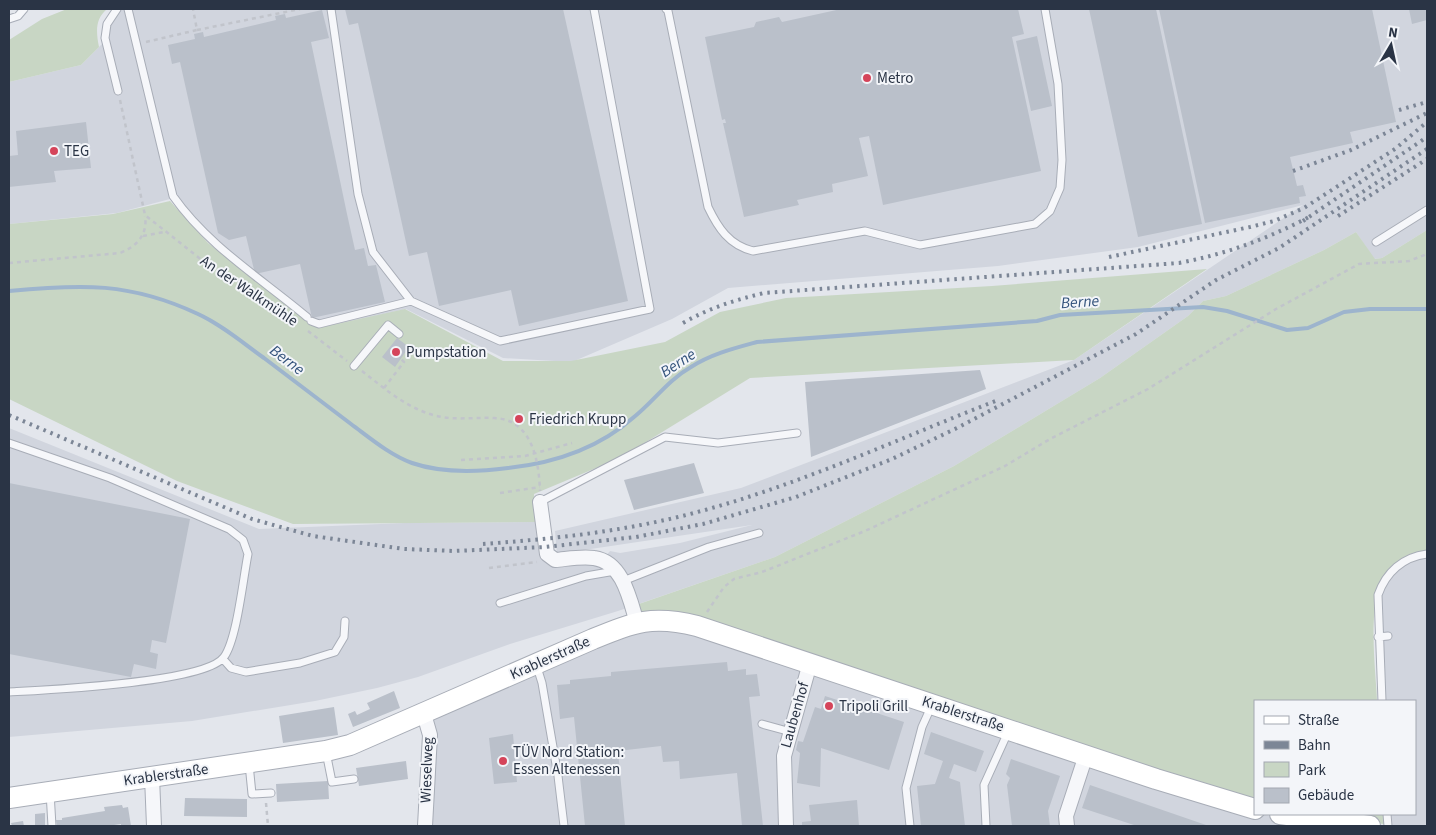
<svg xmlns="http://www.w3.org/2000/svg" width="1436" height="835" font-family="'Source Sans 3',sans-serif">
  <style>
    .built { fill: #d1d5de }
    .green { fill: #c8d6c4 }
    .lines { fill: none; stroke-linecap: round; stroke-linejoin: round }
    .stream { stroke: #9db4cd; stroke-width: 4 }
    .building { fill: #bac0ca }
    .lane-casing { stroke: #a8adb7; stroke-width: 9 }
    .street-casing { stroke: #a8adb7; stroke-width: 16 }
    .secondary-casing { stroke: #a8adb7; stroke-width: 22 }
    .path { stroke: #c1c4cb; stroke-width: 2.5; stroke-dasharray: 4 4; stroke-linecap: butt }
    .lane { stroke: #f6f7fa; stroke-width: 7 }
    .street { stroke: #f6f7fa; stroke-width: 14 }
    .secondary { stroke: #fff; stroke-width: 20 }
    .rail { stroke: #7c8696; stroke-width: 4; stroke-dasharray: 2.5 5; stroke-linecap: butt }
    .poi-dot { fill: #d5445a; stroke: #f3f5f9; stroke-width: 2 }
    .labels { text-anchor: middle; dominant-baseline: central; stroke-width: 4; stroke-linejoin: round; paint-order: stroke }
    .poi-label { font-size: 15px; fill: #2a3445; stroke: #f3f5f9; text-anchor: start }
    .street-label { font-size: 15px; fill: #2a3445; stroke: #f3f5f9 }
    .water-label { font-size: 16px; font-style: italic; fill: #32527b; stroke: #f3f5f9 }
  </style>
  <rect width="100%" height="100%" fill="#e3e6ec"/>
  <path class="built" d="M122,9H1427V230L1382,258L1374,259L1356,232L1324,250L1226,296L1203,301L1188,316L1100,378L954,466L775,557L618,611L510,644L418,677L377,688L315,701L192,721L9,737V428L259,529L405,523L536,522L543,554L605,557L610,551L620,553L680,543L752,525L557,554L555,531L741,488L1074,360L1303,205L1138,247L998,266L728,288L672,319L572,362L503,358L406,309L318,329L209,242L170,199L117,213L9,224V82L81,65L107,39L108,24Z
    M1427,556V825H1390V814H1415V701H1384L1380,595L1397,567Z
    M654,621L1256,814L1350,826H429L428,714Z"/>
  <path class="green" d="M67,9H107C95,19 96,32 99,47L81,65L9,82V40L42,19Z
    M170,201L208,243L318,328L405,309L503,361H571L665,342L720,312L786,298L992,286L1207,269L1074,360L750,378L620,458L534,494L536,522L293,524L177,481L9,399V224L113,214Z
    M1427,230V553C1417,557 1404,560 1395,565C1363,585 1376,668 1377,701H1255V802L640,618L636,605L775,557L954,466L1100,378L1188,316L1203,301L1226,296L1324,250L1356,232L1375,259L1382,258Z
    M1318,814H1387L1390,825Z"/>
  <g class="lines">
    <path class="stream" d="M9,291C81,284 130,282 198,314C222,325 243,343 264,358C293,380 322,402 351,424C370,438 390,455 412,463C441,473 477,472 508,468C555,463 598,449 634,417C654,401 668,380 691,367C711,354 735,348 757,342L1037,321L1060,315L1203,307L1227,311L1287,330L1308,328L1344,312L1370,309H1427"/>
  </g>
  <path class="building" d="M345,9H563L628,301L519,326L511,290L439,306L427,252L409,256L358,23L349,25Z
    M841,9H1018L1024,34L1012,37L1041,171L883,205L869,136L859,138L868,176L832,184L833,192L797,200L799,205L744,217L723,123H726L725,119L722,120L705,37L754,27L756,22L779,17L782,22Z
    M1089,9H1156L1202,224L1138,237Z
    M1159,9H1372L1396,122L1350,132L1353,143L1290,157L1297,186L1303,185L1306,196L1299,197L1300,203L1205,223Z
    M1409,9H1427V20L1412,24Z
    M322,10L329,38L311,42L347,214L355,250L364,248L368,266L376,265L385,302L312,318L300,264L255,274L246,236L229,240L218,233L180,62L172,64L168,45L195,39L194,34L203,32L204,37L276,20L275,16L285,14L286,18Z
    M1037,36L1052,106L1031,111L1016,41Z
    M86,122L91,168L54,171L56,182L9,187V156L18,155L16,131Z
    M397,338L409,347L395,367L382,357Z
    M980,370L986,389L811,457L805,382Z
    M694,463L704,493L634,510L624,480Z
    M9,483L190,519L166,643L152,640L150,652L158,654L156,669L134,664L131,677L9,654Z
    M727,662L728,671L746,669V675L757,674L760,696L749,697L763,826H742L737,773L680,779L679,761L663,762L661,746L618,751L625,826H585L574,717L560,719L557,685L570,684V680L611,676V672Z
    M394,691L400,708L353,727L348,714L355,711L357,715L370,709L367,703Z
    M825,696L904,722L889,770L821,748L820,787L797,783L800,753L796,750L798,741L803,742L815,707L821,709Z
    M334,707L338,735L283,743L279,716Z
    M931,732L984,751L976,772L954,764L949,778L960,782L965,826H921L917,786L935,784L943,761L924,754Z
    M513,734L517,782L494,784L489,738Z
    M1011,759L1060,776L1048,811L1050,826H1012L1007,785L1010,778L1006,774Z
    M406,761L408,779L359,786L356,768Z
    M328,781L329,799L277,802L276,784Z
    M1090,785L1206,825L1205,826H1137L1082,808Z
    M185,798L247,799V817L184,816Z
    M857,800L859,826H802V822L811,821L809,805Z
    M122,805L123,808L128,807L131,826H121V824L107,826H57L56,820H62V818L105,811L104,807Z
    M45,813V826H35V814Z
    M23,821L24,826H12L11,823Z"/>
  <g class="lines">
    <g class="lane-casing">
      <path id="lane" d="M117,9L107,24L105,38L118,91
        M128,9L173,196C208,246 262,279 307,317
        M331,9L358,194L373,252L411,301
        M666,9L668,11L708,207C718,228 729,245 753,251L865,231L920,245L1035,224L1050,211L1060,188L1062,160L1058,84L1045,9
        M9,19L18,16L24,9
        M1376,242L1427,210
        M311,321L319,324L411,301L500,341L650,309L594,9
        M354,366L388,325L399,334
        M9,443L110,478L229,529L243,540L248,554C243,579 237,639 224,657C205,683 44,690 9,692
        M540,502L665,437L718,443L797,433
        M623,581L709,547L759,533
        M500,603L586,576L615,571
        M1378,637L1388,636
        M223,659L231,668L246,672L300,663L335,652L344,637L345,621
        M537,667L542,683L558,776L564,826
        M1382,701L1378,595C1386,572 1403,557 1427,554
        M762,724L791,732
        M326,752L332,782L354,779
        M249,764L252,794L271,793
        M50,792L52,826
        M1387,814L1388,826
        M910,826L906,788L922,727L931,707
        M986,826L984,785L1008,732"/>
    </g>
    <g class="street-casing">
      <path id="street" d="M540,502L547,554L555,560C567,559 582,556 594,558C623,562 630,600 637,623
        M424,714L430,735L425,826
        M152,777L154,826
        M786,826L784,756L810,663
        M1067,826L1066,816L1086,755"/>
    </g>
    <g class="secondary-casing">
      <path id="secondary" d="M9,798L326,751L350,745L593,639C635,622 652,615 697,626L1156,779L1255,809
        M1280,814L1370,826"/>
    </g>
    <path class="path" d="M197,30L300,9
      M146,42L197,30L193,9
      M120,100L145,215L203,261L249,287L297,323
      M143,236L164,232
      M9,263L120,253C136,247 148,235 145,216
      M308,331L347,361
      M362,371C384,388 405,407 433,415C454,421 473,417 494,418C532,419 539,461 540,491
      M384,388L404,362L401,359
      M461,460L525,456L572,443
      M500,493L540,487
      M489,568L537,562
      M707,612L724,587L734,579L762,572L865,531L1005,466L1050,439L1148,389L1276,309L1359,264L1409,261L1427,254
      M266,803L268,826"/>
    <use href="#lane" class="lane"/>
    <use href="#street" class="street"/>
    <use href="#secondary" class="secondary"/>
    <path class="rail" d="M1399,110L1427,102
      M1293,171L1351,150L1427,113
      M1338,216L1427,159
      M1303,221L1427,137
      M1109,257L1250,227L1274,221L1304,208L1395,149L1427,122
      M683,323C709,308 735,300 764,293L1179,263C1226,254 1267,239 1309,217
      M9,415L252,519L313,536L404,549L454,551L545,547L636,537L703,524L796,497L892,459L957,428L1136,334L1216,280L1279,248L1427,149
      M483,544C552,539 619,532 686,515C793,488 895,440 998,400"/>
  </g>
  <g class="poi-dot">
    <circle cx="867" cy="78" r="5"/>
    <circle cx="54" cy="151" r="5"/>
    <circle cx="396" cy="352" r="5"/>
    <circle cx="519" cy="419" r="5"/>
    <circle cx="829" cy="706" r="5"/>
    <circle cx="503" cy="761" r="5"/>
  </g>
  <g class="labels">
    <g class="poi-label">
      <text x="877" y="78">Metro</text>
      <text x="64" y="151">TEG</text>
      <text x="406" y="352">Pumpstation</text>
      <text x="529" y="419">Friedrich Krupp</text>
      <text x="839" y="706">Tripoli Grill</text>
      <text x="513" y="752">TÜV Nord Station:<tspan x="513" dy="17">Essen Altenessen</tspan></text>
    </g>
    <g class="street-label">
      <text transform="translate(249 291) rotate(34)">An der Walkmühle</text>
      <text transform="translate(550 658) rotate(-24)">Krablerstraße</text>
      <text transform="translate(963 714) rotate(18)">Krablerstraße</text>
      <text transform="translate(795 715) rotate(-74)">Laubenhof</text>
      <text transform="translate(427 770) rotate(-88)">Wieselweg</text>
      <text transform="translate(166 775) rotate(-8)">Krablerstraße</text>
    </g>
    <g class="water-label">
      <text transform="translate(1080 302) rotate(-4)">Berne</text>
      <text transform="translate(287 360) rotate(37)">Berne</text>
      <text transform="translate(678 363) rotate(-33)">Berne</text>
    </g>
  </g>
  <rect width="1436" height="835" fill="none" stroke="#2a3445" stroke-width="20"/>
  <rect x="1254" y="700" width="162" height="115" fill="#f3f5f9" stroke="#a3a8b1"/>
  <rect x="1264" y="716" width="25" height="8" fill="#ffffff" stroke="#a3a8b1"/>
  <text x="1298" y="725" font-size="15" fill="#2a3445">Straße</text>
  <rect x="1264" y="741" width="25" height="8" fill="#7c8696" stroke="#a3a8b1"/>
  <text x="1298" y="750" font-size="15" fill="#2a3445">Bahn</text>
  <rect x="1264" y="762" width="25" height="15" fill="#c8d6c4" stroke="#a3a8b1"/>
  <text x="1298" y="775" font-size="15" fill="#2a3445">Park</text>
  <rect x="1264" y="788" width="25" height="15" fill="#bac0ca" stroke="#a3a8b1"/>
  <text x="1298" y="800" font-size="15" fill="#2a3445">Gebäude</text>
  <g transform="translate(1391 45) rotate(9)" stroke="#f3f5f9" stroke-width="4" paint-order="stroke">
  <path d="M0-4L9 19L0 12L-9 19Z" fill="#2a3445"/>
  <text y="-8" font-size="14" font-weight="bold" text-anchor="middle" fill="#2a3445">N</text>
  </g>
</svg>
